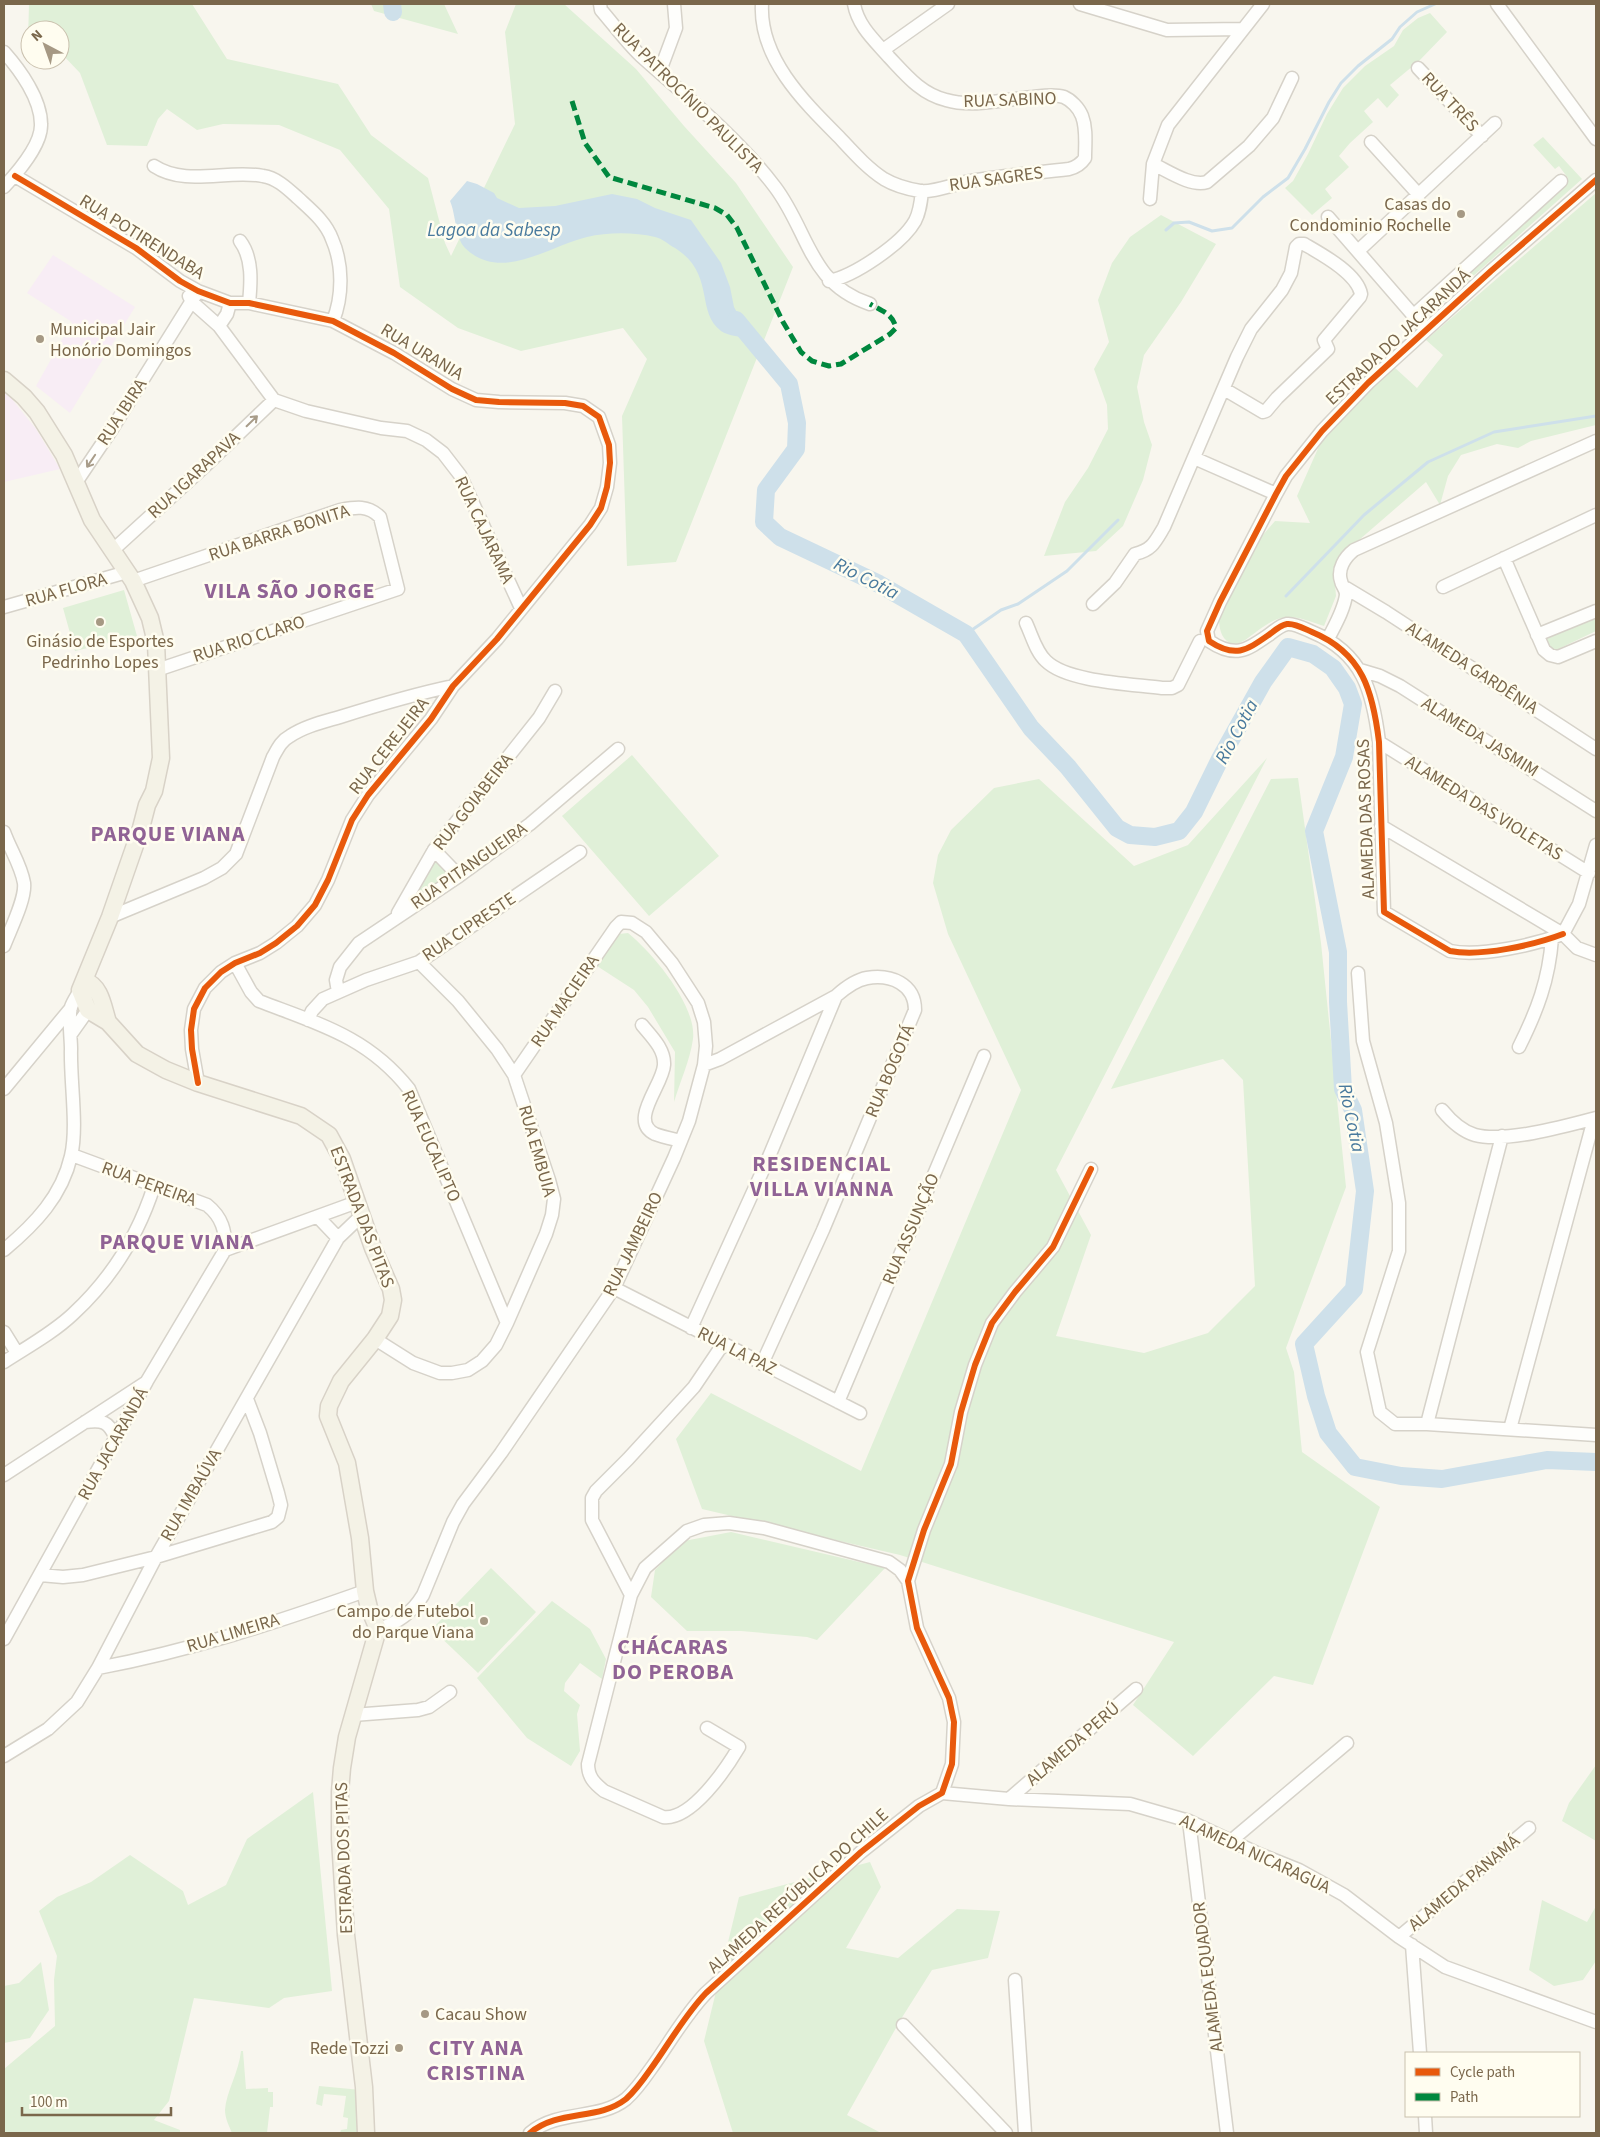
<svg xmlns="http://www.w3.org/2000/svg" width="1600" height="2137" font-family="'Source Sans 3',sans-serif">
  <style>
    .education { fill: #f8edf5 }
    .green { fill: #e0f0d8 }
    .water { fill: #cee0ea }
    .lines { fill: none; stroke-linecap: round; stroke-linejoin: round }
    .stream { stroke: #cee0ea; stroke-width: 3 }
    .river { stroke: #cee0ea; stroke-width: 18 }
    .minor-casing { stroke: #d6d2c9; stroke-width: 15 }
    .major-casing { stroke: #d8d2c7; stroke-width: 19 }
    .minor { stroke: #fefefc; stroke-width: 12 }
    .major { stroke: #f4f2e6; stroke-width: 16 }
    .quiet { stroke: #00873e; stroke-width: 5; stroke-dasharray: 10 5; stroke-linecap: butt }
    .cycleway-casing { stroke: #fffdf0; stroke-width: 9 }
    .cycleway { stroke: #e8590c; stroke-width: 6 }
    .oneway { stroke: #a89c89 }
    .poi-dot { fill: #a69984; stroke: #fffdf0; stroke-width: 2 }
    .labels { text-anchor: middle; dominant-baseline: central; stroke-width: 5; stroke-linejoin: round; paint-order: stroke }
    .street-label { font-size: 18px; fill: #7a674b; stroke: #fffdf0 }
    .poi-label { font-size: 18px; fill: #7a674b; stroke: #fffdf0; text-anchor: end }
    .water-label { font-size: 19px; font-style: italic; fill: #497a9d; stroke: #fffdf0 }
    .district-label { font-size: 22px; font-weight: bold; letter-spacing: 1px; fill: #906395; stroke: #fffdf0 }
  </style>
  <rect width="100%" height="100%" fill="#f8f6ee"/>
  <path class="education" d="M53,255L135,307L70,413L36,386L72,322L27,293Z
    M4,393L11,398L36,429L60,469L4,482Z"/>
  <path class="green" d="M29,4H192L227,59L338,84L371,135L428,178L445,243L451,256L515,124L505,32L516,4H564L636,69L684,126L736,183L793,267L676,562L627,566L622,416L647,359L623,328L521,351L458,328L400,287L389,209L340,150L279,125L223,124L197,130L167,109L158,119L147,146L107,145L80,73L60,52V30H30V41L28,40Z
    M371,4H444L458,34L374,11Z
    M1430,13L1447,32L1419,61L1390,85L1399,95L1387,108L1378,98L1364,111L1373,122L1350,143L1339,156L1349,167L1325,189L1332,198L1312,215L1285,188L1293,181L1308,154L1327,114L1343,88L1365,66L1394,46L1403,30L1418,18Z
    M1543,137L1582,179L1425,319L1420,313L1568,178L1559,166L1555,169L1533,145Z
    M1596,193V425L1531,441L1518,448L1497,444L1461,455L1448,476L1440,505L1426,482L1344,553L1334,570L1336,596L1324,626C1294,616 1284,610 1256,632C1249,637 1243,643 1233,645C1222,639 1220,633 1219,621L1255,544L1275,521L1310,523L1297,496L1320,444L1359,401L1394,367L1417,388L1443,355L1426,340Z
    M1161,215L1216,244L1181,302L1144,355L1137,387L1144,422L1152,445L1143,480L1123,526L1096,551L1044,556L1065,502L1088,468L1108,429L1107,405L1094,369L1109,342L1098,300L1112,263L1130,237Z
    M124,590L137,636L75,651L63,608Z
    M1596,615V631L1552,652L1543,637Z
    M632,755L719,856L649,916L562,816Z
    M1267,758L1056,1170L1091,1235L1056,1336L1144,1353L1208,1333L1255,1286L1243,1080L1223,1059L1111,1089L1271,779L1298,778L1321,943L1346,1187L1286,1348L1294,1372L1302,1452L1380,1507L1313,1685L1274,1676L1193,1756L1133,1705L1174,1642L900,1555L702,1509L676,1439L711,1393L861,1471L1021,1090L948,934L933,883L938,855L951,830L994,788L1039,779L1134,866L1188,845Z
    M438,862L450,873L449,876L421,892L417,891L433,864Z
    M628,933C653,953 697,1006 693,1039C690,1060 680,1082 674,1102L675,1052L648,1007L634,990L597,966L619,934Z
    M731,1532L885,1568L817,1640L807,1637L741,1631H687L651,1597L655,1570L684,1541Z
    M491,1568L536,1612L478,1673L432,1629Z
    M552,1601L590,1629L606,1659L602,1679L580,1663L565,1683L564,1691L580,1705L577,1714L580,1751L571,1766L527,1738L477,1678Z
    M1596,1765V1841L1562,1821L1569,1803Z
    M313,1792L332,1991L284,1998L269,2008L194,1998L169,2101L154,2120L180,2130V2133H4V2069L55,2026L54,1980L57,1956L39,1911L57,1897L91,1882L130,1855L183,1891L188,1905L226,1885L247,1839Z
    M870,1862L881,1887L846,1948L898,1958L957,1909L1000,1911L988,1958L932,1970L901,2019L847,2115L881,2133H733L704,2041L739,1897Z
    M1542,1900L1587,1922L1596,1906V1961L1583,1980L1554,1986L1529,1970Z
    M41,1962L49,2010L30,2038L4,2043V1986L19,1983Z
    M241,2051H243L246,2089L268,2088V2092H273V2107H270L267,2133H232C229,2126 225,2118 225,2110C226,2092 239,2072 241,2051Z
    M319,2086L361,2090L362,2133H340L341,2130L347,2129L348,2118L343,2117L346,2096L324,2094L322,2106L316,2104Z"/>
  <path class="water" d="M467,181L477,184L494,193L497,198L519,208L555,206L612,194L637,199L655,208L691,220L721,263L730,287L734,307L751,338C742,337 728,336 721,331C695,311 716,274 675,248C669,245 662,238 655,237C634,232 608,232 587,237C549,246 501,283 465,248C455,237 456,215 450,201Z"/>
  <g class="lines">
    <path class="stream" d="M1166,230L1174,223L1189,222L1212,231L1232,228L1263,197L1288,178L1305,149L1329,102L1341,83L1358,66L1392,39L1400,27L1417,12L1435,4
      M1286,596L1364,515L1428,462L1494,432L1596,416
      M966,634L1001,610L1018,604L1067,571L1118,520"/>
    <path class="river" d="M392,4L393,12
      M736,320L789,384L797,423L796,449L766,490L764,522L780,537L879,584L966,634L1031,728L1068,767L1117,828L1130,835L1155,837L1179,831L1194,812L1220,759L1263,682L1288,647L1313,654L1333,668L1347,688L1353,704L1344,757L1314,831L1338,952V1002L1343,1089L1353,1110L1365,1191L1354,1289L1304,1344L1316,1396L1328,1433L1355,1467L1401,1476L1442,1479L1547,1460L1596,1462"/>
    <g class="minor-casing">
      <path id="minor" d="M600,4L601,10C614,25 627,43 641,56C688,98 737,137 775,187C809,232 809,284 870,304
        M762,4C759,58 804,102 839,137C853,152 867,168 884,179C894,185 908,189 920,191C933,193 957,183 971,181C1004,175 1037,173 1069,169C1077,167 1081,164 1085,158C1085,144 1087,129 1082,116C1079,108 1071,100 1064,97C1054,94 1043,96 1033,97C1005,99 973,108 946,100C921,94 906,75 889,57C874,40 858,26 854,4
        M1080,4L1167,30L1243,29
        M1497,4L1596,139
        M883,50L948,4
        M4,52C20,70 41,99 41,124C42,145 17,173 4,187
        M1418,68L1482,136
        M660,71L676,28L674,4
        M1371,142L1419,195
        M1153,164C1168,171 1191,187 1207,182L1249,146L1273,118L1292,78
        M154,166C186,187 228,169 263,176C277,178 288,189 298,198C311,210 326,222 332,239C343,264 343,296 333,321
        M15,176L136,248L180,281L198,291L230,303H249L333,321L394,353L452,389L476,400L499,402L565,403L583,406L599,417L609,445L610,463L607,487L601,508L590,525L497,639L453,686L431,719L368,795L352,820L328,880L315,905L297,926L276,943L260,953L235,963L221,972L205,988L194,1009L191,1030L192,1049L198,1083
        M1150,199L1153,164L1168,125L1263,4
        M1328,217L1426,330
        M240,241C253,258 251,283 249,303
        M1358,251L1495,123
        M829,281C854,276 902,244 915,221C920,212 921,201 922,191
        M189,296L192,302L219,326L274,400
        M1414,315L1561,181
        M219,326L227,314L230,303
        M274,400L306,411L381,428L407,431L426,440L443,453L460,475L521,608
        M1194,458L1276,494
        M77,481L112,429L198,291
        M113,550L204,467L274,400
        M1504,558L1544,650L1550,655L1558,657L1596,641
        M133,581L340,510C356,507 368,505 380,517L398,589L157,670
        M1443,587L1596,515
        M1346,588L1386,612L1596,749
        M1093,604L1115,583L1135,554C1152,550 1155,542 1164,527L1237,357L1251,329L1282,290L1291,273L1296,247L1299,244H1304C1321,254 1357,273 1361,294L1360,297L1324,340L1328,349L1277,398L1266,411L1263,412L1224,389
        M4,607L127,572
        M1026,623C1032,636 1036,652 1046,661C1067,682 1132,684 1162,688H1172L1178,685L1200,641
        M1537,635L1596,611
        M1328,639C1335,625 1344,610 1346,595C1346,588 1342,587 1341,581C1337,569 1345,557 1354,550L1596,441
        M1360,670L1380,676L1400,686L1596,811
        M1379,742L1589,873
        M1381,826L1563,934L1577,948L1596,955
        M4,832C10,849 21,865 24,883C26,899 10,930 4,946
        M434,850L459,876
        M398,913L434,850L539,718L555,691
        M110,917L204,878L222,868L236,854L273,757C278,748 281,741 290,736C305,726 323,722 340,717C378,705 415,694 453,686
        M1563,934C1534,945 1481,957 1450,951L1384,912L1379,742C1373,692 1363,653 1312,632C1305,629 1295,623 1287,624C1281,625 1275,630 1270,634C1247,650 1236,659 1209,641L1207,631L1220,602L1276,494L1286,476L1322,431L1368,383L1491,271L1596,180
        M1563,934L1579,904L1596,845
        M235,963L251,992L259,1001C319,1024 368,1037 409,1089L507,1323
        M1358,973L1363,1041L1386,1123L1399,1203V1251L1367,1352L1380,1412L1395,1424H1427L1596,1435
        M338,992L336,980L340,967L359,943L459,876L530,824L618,749
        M308,1020L312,1011L323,999L366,980L419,962L580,852
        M642,1025C651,1036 665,1049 664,1065C663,1085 628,1121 655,1134C663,1137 673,1139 681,1141
        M71,1034L88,1010
        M1519,1047C1537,1011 1549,980 1552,938
        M704,1065L720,1059L836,996C845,988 855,980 867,978C891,974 915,984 915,1010L823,1230L762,1364
        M4,1089L71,1008
        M1442,1110C1451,1121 1461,1131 1475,1135C1505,1143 1566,1126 1596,1118
        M318,1217L338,1238
        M4,1250C35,1224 62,1196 71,1156C78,1127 70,1080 71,1049C71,1037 68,1019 71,1007C73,1001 77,996 80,990
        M225,1250L357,1202
        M614,1288L860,1413
        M691,1328L768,1159L836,996
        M4,1332L17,1353
        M375,1339L413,1363L440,1373H452L468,1370L482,1361L496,1345L507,1323L546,1234L552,1215L554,1199L549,1180L514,1075L497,1049L458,1001L419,962
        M4,1362C27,1347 53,1333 73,1314C112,1278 138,1236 154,1186
        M838,1402L984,1056
        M85,1422C103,1420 108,1421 116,1438
        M1427,1424L1502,1136
        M1510,1429L1594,1119
        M4,1475L145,1383
        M40,1575L63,1577L83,1575L156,1557L272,1522L278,1517L281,1505L278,1493L260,1433L247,1399
        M631,1595L592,1520V1498L596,1491L628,1459L694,1387L723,1344
        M378,1629C398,1623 412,1613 423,1595L453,1522L463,1504L501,1453L614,1288L674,1158L689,1121L704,1065L706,1046L704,1022L698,1003L672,963L646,932L632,923L621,922L616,927L514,1075
        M4,1639L147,1381L225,1250C226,1231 222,1217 207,1205L72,1155
        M98,1668C189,1651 278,1622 365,1591
        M353,1715L418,1710L429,1707L450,1692
        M707,1728L739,1747C726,1769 691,1821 663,1817L604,1791C594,1783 588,1777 588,1764L631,1595L645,1568L687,1531L704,1525L729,1523L764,1528L889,1562L900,1570L908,1581
        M4,1756L48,1729L77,1702L98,1668L156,1557L338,1238L361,1216
        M942,1793L1009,1799L1130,1804L1189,1821L1259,1854L1299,1870L1344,1895L1399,1937L1445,1967L1596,2022
        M1009,1799L1136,1689
        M1189,1821L1227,2133
        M1232,1840L1347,1743
        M1399,1937L1529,1828
        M1412,1945L1420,2053
        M1015,1980L1025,2133
        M903,2025L1006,2133
        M1425,2116L1426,2133
        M530,2133C559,2109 598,2121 626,2099C635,2091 643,2080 650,2070C669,2044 684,2016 706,1993L861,1852L919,1806L942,1793L952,1764L954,1722L949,1698L917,1628L908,1581L924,1530L951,1464L961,1412L975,1365L992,1323L1015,1292L1053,1247L1091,1169"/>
    </g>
    <g class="major-casing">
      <path id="major" d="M4,380L24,397L37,412L64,455L92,520L133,581L150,618L156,643L161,758L154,791L147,805L141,828L110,917L80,990L88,1010L108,1022L137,1054L166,1070L198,1083L301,1116L329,1135L342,1159L373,1248L391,1289L393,1300L390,1316L375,1339L341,1381L329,1406L328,1416L347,1463L360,1538L365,1591L369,1608L378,1629L347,1737L342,1768L340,1792V1839L346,1935L364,2087L366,2133
        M85,981C101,986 103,1007 108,1022"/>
    </g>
    <use href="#minor" class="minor"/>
    <use href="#major" class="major"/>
    <path class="quiet" d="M572,101L585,143L609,177L715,208L727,215L737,228L783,322L801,352L812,361L829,366L841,364L890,334L896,328C893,314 882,311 870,304"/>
    <g class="cycleway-casing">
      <path id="cycleway" d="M15,176L136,248L180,281L198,291L230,303H249L333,321L394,353L452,389L476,400L499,402L565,403L583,406L599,417L609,445L610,463L607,487L601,508L590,525L497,639L453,686L431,719L368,795L352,820L328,880L315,905L297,926L276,943L260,953L235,963L221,972L205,988L194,1009L191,1030L192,1049L198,1083
        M1563,934C1534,945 1481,957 1450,951L1384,912L1379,742C1373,692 1363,653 1312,632C1305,629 1295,623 1287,624C1281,625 1275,630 1270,634C1247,650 1236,659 1209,641L1207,631L1220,602L1276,494L1286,476L1322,431L1368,383L1491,271L1596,180
        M530,2133C559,2109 598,2121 626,2099C635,2091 643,2080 650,2070C669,2044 684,2016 706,1993L861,1852L919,1806L942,1793L952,1764L954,1722L949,1698L917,1628L908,1581L924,1530L951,1464L961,1412L975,1365L992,1323L1015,1292L1053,1247L1091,1169"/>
    </g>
    <use href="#cycleway" class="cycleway"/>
  </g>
  <defs><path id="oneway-shaft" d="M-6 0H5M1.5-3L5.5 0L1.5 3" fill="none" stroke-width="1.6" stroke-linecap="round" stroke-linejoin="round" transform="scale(1.25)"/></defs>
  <g class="oneway">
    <use href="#oneway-shaft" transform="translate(252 421) rotate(-44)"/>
    <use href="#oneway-shaft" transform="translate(91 461) rotate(124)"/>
  </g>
  <g class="poi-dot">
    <circle cx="1461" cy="214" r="5"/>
    <circle cx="40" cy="339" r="5"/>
    <circle cx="100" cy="622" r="5"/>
    <circle cx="484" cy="1621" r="5"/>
    <circle cx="425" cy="2014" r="5"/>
    <circle cx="399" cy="2048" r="5"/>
  </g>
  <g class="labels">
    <g class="street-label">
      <text transform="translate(688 98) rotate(45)">RUA PATROCÍNIO PAULISTA</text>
      <text transform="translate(1010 100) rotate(-2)">RUA SABINO</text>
      <text transform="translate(1450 102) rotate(47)">RUA TRÊS</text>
      <text transform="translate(996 179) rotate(-8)">RUA SAGRES</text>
      <text transform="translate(142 237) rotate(32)">RUA POTIRENDABA</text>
      <text transform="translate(1398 337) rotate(-43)">ESTRADA DO JACARANDÁ</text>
      <text transform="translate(422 352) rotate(31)">RUA URANIA</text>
      <text transform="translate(122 412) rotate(-57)">RUA IBIRA</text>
      <text transform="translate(194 475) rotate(-43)">RUA IGARAPAVA</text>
      <text transform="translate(484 530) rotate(65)">RUA CAJARAMA</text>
      <text transform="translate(279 533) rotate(-18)">RUA BARRA BONITA</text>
      <text transform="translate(66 590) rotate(-16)">RUA FLORA</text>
      <text transform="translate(249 639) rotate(-18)">RUA RIO CLARO</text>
      <text transform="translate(1472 668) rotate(33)">ALAMEDA GARDÊNIA</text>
      <text transform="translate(1480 737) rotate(32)">ALAMEDA JASMIM</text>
      <text transform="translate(389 746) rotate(-52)">RUA CEREJEIRA</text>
      <text transform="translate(473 802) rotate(-52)">RUA GOIABEIRA</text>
      <text transform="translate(1484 808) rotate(32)">ALAMEDA DAS VIOLETAS</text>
      <text transform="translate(1366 819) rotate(-92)">ALAMEDA DAS ROSAS</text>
      <text transform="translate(469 866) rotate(-35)">RUA PITANGUEIRA</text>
      <text transform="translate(469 927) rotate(-34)">RUA CIPRESTE</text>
      <text transform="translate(565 1001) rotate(-56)">RUA MACIEIRA</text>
      <text transform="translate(890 1071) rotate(-67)">RUA BOGOTÁ</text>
      <text transform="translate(431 1146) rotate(66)">RUA EUCALIPTO</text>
      <text transform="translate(537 1151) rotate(74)">RUA EMBUIA</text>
      <text transform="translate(149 1184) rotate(20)">RUA PEREIRA</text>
      <text transform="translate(362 1217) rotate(69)">ESTRADA DAS PITAS</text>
      <text transform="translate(911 1229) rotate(-67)">RUA ASSUNÇÃO</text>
      <text transform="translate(633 1244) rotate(-64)">RUA JAMBEIRO</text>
      <text transform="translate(737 1351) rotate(27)">RUA LA PAZ</text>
      <text transform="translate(113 1444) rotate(-61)">RUA JACARANDÁ</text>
      <text transform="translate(191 1495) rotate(-60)">RUA IMBAÚVA</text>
      <text transform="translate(233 1633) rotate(-17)">RUA LIMEIRA</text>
      <text transform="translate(1073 1744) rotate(-41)">ALAMEDA PERÚ</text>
      <text transform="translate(1255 1854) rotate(25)">ALAMEDA NICARAGUA</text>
      <text transform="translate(344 1858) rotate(-92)">ESTRADA DOS PITAS</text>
      <text transform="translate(1464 1883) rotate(-40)">ALAMEDA PANAMÁ</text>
      <text transform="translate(798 1891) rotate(-42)">ALAMEDA REPÚBLICA DO CHILE</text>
      <text transform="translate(1208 1977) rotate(-97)">ALAMEDA EQUADOR</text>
    </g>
    <g class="poi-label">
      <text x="1451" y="204">Casas do<tspan x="1451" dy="21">Condominio Rochelle</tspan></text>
      <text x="50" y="329" text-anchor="start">Municipal Jair<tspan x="50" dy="21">Honório Domingos</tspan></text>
      <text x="100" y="641" text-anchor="middle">Ginásio de Esportes<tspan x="100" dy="21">Pedrinho Lopes</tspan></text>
      <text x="474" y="1611">Campo de Futebol<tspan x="474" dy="21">do Parque Viana</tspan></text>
      <text x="435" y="2014" text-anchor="start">Cacau Show</text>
      <text x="389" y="2048">Rede Tozzi</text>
    </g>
    <g class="water-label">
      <text x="494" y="230">Lagoa da Sabesp</text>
      <text transform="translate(866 579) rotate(27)">Rio Cotia</text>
      <text transform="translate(1237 732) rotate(-62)">Rio Cotia</text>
      <text transform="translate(1351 1118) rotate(78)">Rio Cotia</text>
    </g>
    <g class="district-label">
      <text x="290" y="591">VILA SÃO JORGE</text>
      <text x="168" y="834">PARQUE VIANA</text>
      <text x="822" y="1164">RESIDENCIAL<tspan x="822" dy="25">VILLA VIANNA</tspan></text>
      <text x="177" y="1242">PARQUE VIANA</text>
      <text x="673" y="1647">CHÁCARAS<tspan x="673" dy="25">DO PEROBA</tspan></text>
      <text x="476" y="2048">CITY ANA<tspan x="476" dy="25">CRISTINA</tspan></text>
    </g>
  </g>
  <rect width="1600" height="2137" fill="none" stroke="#7a674b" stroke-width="10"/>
  <rect x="1405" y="2052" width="175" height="65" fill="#fffdf0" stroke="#cac1ae"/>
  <rect x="1415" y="2068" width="25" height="8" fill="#e8590c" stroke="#cac1ae"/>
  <text x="1450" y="2077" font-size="15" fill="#7a674b">Cycle path</text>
  <rect x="1415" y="2093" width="25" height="8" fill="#00873e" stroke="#cac1ae"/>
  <text x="1450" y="2102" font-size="15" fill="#7a674b">Path</text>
  <g transform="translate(45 45) rotate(319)"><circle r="24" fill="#fffdf0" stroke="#cac1ae"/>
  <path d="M0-4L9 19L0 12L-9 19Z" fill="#a69984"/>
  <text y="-8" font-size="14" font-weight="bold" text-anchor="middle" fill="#7a674b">N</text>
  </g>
  <path d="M22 2107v8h149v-8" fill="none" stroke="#7a674b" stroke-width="2.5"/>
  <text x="30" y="2107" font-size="15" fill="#7a674b" stroke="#fffdf0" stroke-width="4" paint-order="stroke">100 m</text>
</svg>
